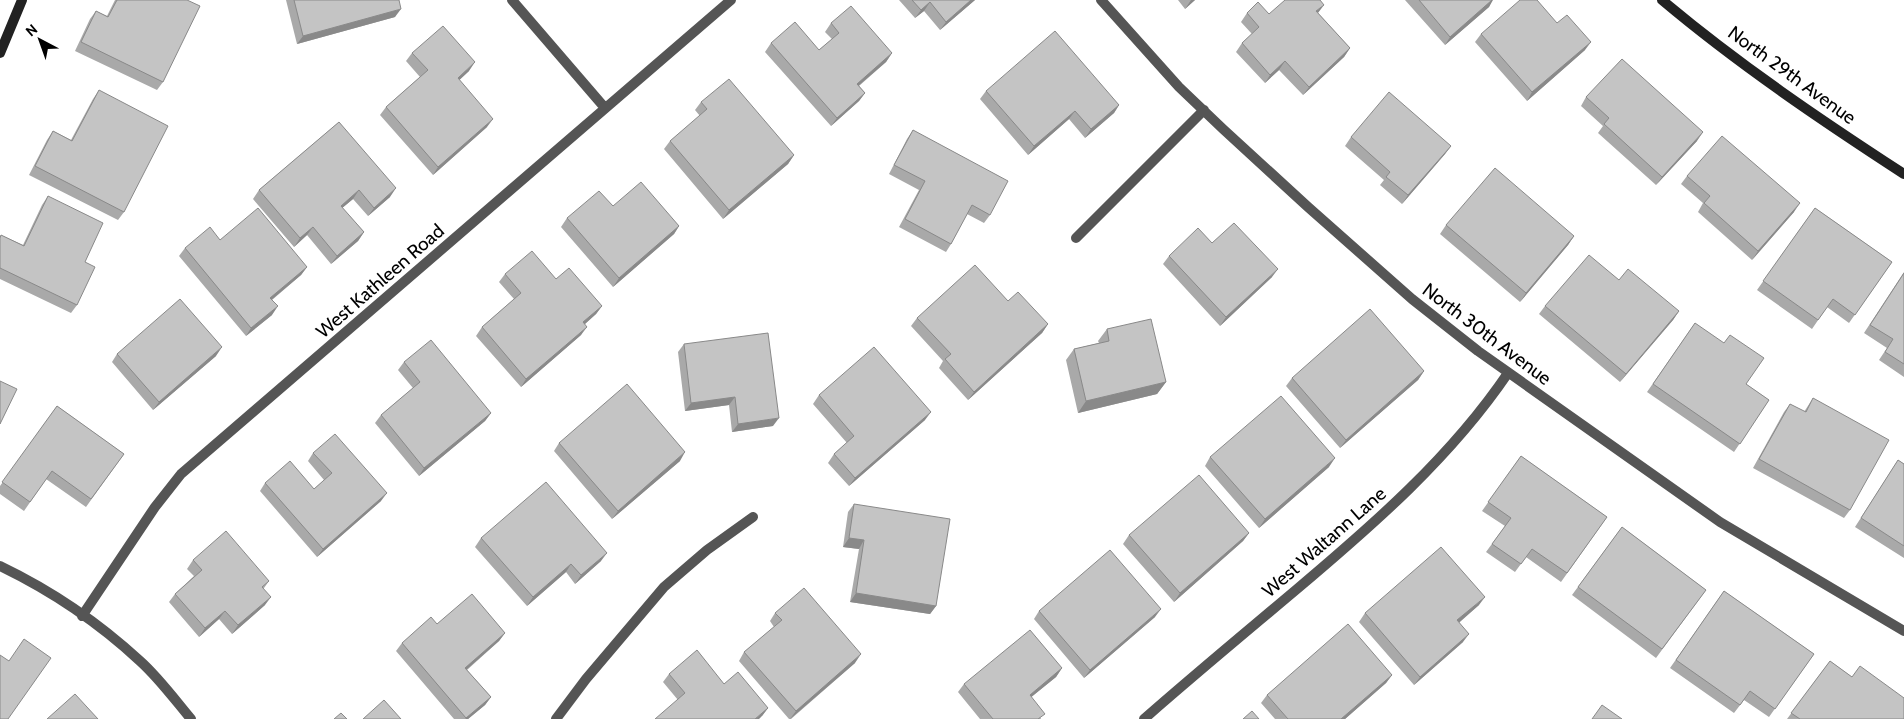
<svg xmlns="http://www.w3.org/2000/svg" width="1904" height="719" font-family="Cabin,sans-serif">
  <style>
    .lines { fill: none; stroke-linecap: round; stroke-linejoin: round }
    .street { stroke: #555; stroke-width: 10 }
    .secondary { stroke: #222; stroke-width: 10 }
    .wall { fill: #a9a9a9 }
    .shaded-wall { fill: #898989 }
    .building { fill: #c4c4c4; stroke: #898989 }
    .labels { text-anchor: middle; dominant-baseline: central; stroke-width: 4; stroke-linejoin: round; paint-order: stroke }
    .street-label { font-size: 19px; fill: #000; stroke: #fff }
  </style>
  <rect width="100%" height="100%" fill="#fff"/>
  <g class="lines">
    <path class="street" d="M512,0L605,108
      M1101,0L1179,87L1223,129L1308,207L1412,299L1478,351L1720,522L1904,631
      M1076,238L1204,110
      M0,566C50,590 100,624 140,661C159,678 175,700 191,719
      M82,616L155,507L181,474L731,0
      M556,719L586,679L664,587L707,550L753,517
      M1144,719C1194,675 1246,632 1297,589C1374,524 1451,457 1508,373"/>
    <path class="secondary" d="M1662,0C1738,64 1821,120 1904,174
      M0,53L22,0"/>
  </g>
  <path class="wall" d="M115,0H187L163,82L157,90L75,51L90,19L96,11L107,16Z
    M286,0H399L395,17L297,44Z
    M899,0H975L940,30L924,11L915,18Z
    M1178,0H1195L1185,9Z
    M1405,0H1492L1489,7L1445,45Z
    M1247,13L1269,14L1318,13L1350,48L1344,57L1303,95L1279,70L1265,83L1236,52L1242,43L1252,34L1241,22Z
    M831,23L892,53L886,62L859,86L865,93L859,101L831,126L765,52L771,43L819,50L832,39L825,32Z
    M1557,23L1585,50L1527,101L1475,42L1481,34Z
    M412,53L469,71L459,80L487,127L433,175L380,115L386,107L420,77L406,61Z
    M99,90L124,212L118,220L29,175L47,140L53,131L71,140L93,99Z
    M986,91L1119,105L1114,113L1085,138L1069,119L1028,155L980,99Z
    M1586,97L1697,141L1656,185L1598,133L1603,126L1581,106Z
    M701,102L794,155L788,164L723,219L664,149L670,141L700,116L695,110Z
    M339,122L390,197L368,216L353,199L342,208L364,232L358,241L331,264L307,235L294,247L253,199L259,190Z
    M913,130L990,215L984,223L967,214L951,244L946,252L899,227L919,190L889,174L907,139Z
    M1351,137L1451,146L1445,154L1402,204L1380,185L1384,180L1345,146Z
    M1687,176L1794,212L1752,260L1698,212L1703,203L1681,184Z
    M48,196L77,305L71,313L0,279V237L1,235L23,245L42,205Z
    M613,206L679,226L674,234L613,287L561,227L567,218Z
    M1815,208L1892,262L1849,323L1827,307L1812,329L1757,290Z
    M1446,225L1574,236L1568,245L1520,302L1440,234Z
    M220,240L307,267L301,275L272,300V315L246,336L179,256L185,248Z
    M1212,243L1272,277L1220,326L1163,264L1169,256Z
    M1904,272V377L1879,360L1887,348L1864,333Z
    M505,274L556,279L602,306L596,314L585,324L581,335L521,387L476,336L482,327L514,299L499,282Z
    M1619,280L1679,311L1673,320L1620,382L1539,314L1545,306Z
    M1008,301L1048,324L1042,333L968,400L939,368L943,361L911,326L917,318Z
    M1695,323L1746,384L1769,400L1734,452L1647,392Z
    M1107,329L1166,382L1157,394L1078,413L1066,360L1074,349L1099,343L1098,341Z
    M684,344L773,426L732,432L729,405L685,411L678,352Z
    M117,354L216,356L153,410L112,362Z
    M404,362L491,413L485,421L419,476L375,423L381,415L413,388L398,370Z
    M1424,371L1418,380L1340,448L1286,386L1292,378Z
    M819,395L925,420L849,486L828,463L834,454L847,443L813,404Z
    M1813,398L1850,510L1844,518L1753,468L1784,412L1790,404L1804,412Z
    M57,406L124,454L86,507L46,479L24,511L0,494V486Z
    M559,443L680,461L612,519L554,451Z
    M313,453L381,501L317,557L260,491L265,483L314,489L324,480L308,461Z
    M1521,456L1607,517L1561,582L1526,557L1515,572L1486,552L1505,526L1482,511Z
    M1210,457L1329,467L1259,528L1205,466Z
    M1898,460L1904,464V558L1855,527Z
    M854,504L936,606L930,614L850,602L859,549L843,547L848,512Z
    M1622,527L1706,590L1656,658L1572,595Z
    M1249,533L1243,541L1174,602L1123,544L1129,535Z
    M481,538L601,561L575,584L566,572L527,606L475,547Z
    M193,560L269,581L264,588L265,605L232,634L219,619L199,637L169,602L175,594L194,576L187,569Z
    M1724,591L1814,654L1769,717L1744,700L1734,713L1670,668Z
    M1479,605L1459,622L1463,642L1414,685L1359,622L1365,613Z
    M1039,611L1155,617L1084,678L1034,619Z
    M775,613L855,663L791,719H789L739,661L744,652L774,627L770,621Z
    M437,624L505,633L499,641L467,670L491,697L485,705L468,719H454L396,651L402,643Z
    M1830,661L1852,677L1904,719H1787Z
    M1062,668L1056,677L1031,697L1041,719H980L958,692L964,684Z
    M669,674L724,684L768,708L762,716L678,700L663,682Z
    M1392,675L1386,683L1345,719H1275L1261,703L1267,695Z"/>
  <path class="shaded-wall" d="M971,0H975L940,30L946,22Z
    M1191,0H1195L1185,9Z
    M1492,0H1493L1489,7L1445,45L1450,37Z
    M930,2L924,11L915,18L921,10Z
    M1324,5L1318,13L1316,11Z
    M401,9L395,17L297,44L303,36Z
    M1591,42L1585,50L1527,101L1532,92Z
    M1350,48L1344,57L1303,95L1309,87Z
    M892,53L886,62L851,92L857,84Z
    M1285,61L1279,70L1265,83L1270,75Z
    M475,62L469,71L452,87L458,78Z
    M865,93L859,101L831,126L837,118Z
    M1119,105L1114,113L1085,138L1091,129Z
    M1075,111L1069,119L1028,155L1034,146Z
    M493,119L487,127L433,175L438,167Z
    M1703,132L1697,141L1656,185L1662,177Z
    M1451,146L1445,154L1402,204L1408,195Z
    M794,155L788,164L723,219L729,210Z
    M396,188L390,197L368,216L374,208Z
    M359,190L353,199L335,214L341,206Z
    M1800,203L1794,212L1752,260L1758,251Z
    M679,226L674,234L613,287L619,278Z
    M313,227L307,235L294,247L300,238Z
    M364,232L358,241L331,264L337,256Z
    M1574,236L1568,245L1520,302L1526,293Z
    M307,267L301,275L264,306L270,298Z
    M1278,269L1272,277L1220,326L1226,317Z
    M278,306L272,315L246,336L251,328Z
    M602,306L596,314L577,331L583,322Z
    M1679,311L1673,320L1620,382L1626,374Z
    M1048,324L1042,333L968,400L974,392Z
    M587,327L581,335L521,387L526,379Z
    M222,347L216,356L153,410L159,402Z
    M1424,371L1418,380L1340,448L1346,440Z
    M1166,382L1157,394L1078,413L1086,401Z
    M735,397L729,405L685,411L691,403Z
    M931,412L925,420L849,486L855,478Z
    M491,413L485,421L419,476L424,468Z
    M779,418L773,426L732,432L738,424Z
    M685,452L680,461L612,519L618,511Z
    M1335,458L1329,467L1259,528L1265,519Z
    M387,493L381,501L317,557L323,549Z
    M1249,533L1243,541L1174,602L1180,593Z
    M849,538L864,540L859,549L843,547Z
    M607,553L601,561L575,584L581,575Z
    M571,564L566,572L527,606L533,597Z
    M856,593L936,606L930,614L850,602Z
    M271,597L265,605L232,634L238,625Z
    M1485,597L1479,605L1452,629L1457,620Z
    M1161,609L1155,617L1084,678L1090,670Z
    M225,611L219,619L199,637L205,628Z
    M505,633L499,641L459,676L465,668Z
    M1469,634L1463,642L1414,685L1420,677Z
    M861,654L855,663L790,719L796,711Z
    M1062,668L1056,677L1024,703L1030,695Z
    M1392,675L1386,683L1345,719H1341Z
    M491,697L485,705L468,719H465Z
    M768,708L762,716L759,719H755Z"/>
  <path class="building" d="M117,0H187L200,6L163,82L81,42L96,11L108,17Z
    M294,0H399L401,9L303,36Z
    M912,0H971L946,22L930,2L921,10Z
    M1285,0H1320L1324,5L1316,11L1350,48L1309,87L1285,61L1270,75L1242,43L1259,27L1247,13L1258,2L1269,14Z
    M1419,0H1492L1450,37Z
    M1520,0H1537L1557,23L1567,15L1591,42L1532,92L1481,34Z
    M851,6L892,53L857,84L865,93L837,118L771,43L795,22L819,50L839,33L831,23Z
    M443,26L475,62L458,78L493,119L438,167L386,107L428,70L412,53Z
    M1055,31L1119,105L1091,129L1075,111L1034,146L986,91Z
    M1622,59L1703,132L1662,177L1604,124L1609,118L1586,97Z
    M729,79L794,155L729,210L670,141L707,109L701,102Z
    M99,90L168,126L124,212L35,166L53,131L72,141Z
    M1389,92L1451,146L1408,195L1386,177L1390,172L1351,137Z
    M339,122L396,188L374,208L359,190L341,206L364,232L337,256L313,227L300,238L259,190Z
    M913,130L1008,181L990,215L972,205L951,244L905,219L925,181L894,165Z
    M1722,136L1800,203L1758,251L1704,203L1710,196L1687,176Z
    M1495,168L1574,236L1526,293L1446,225Z
    M641,182L679,226L619,278L567,218L599,191L613,206Z
    M48,196L103,223L85,262L95,267L77,305L0,268V238L1,235L24,246Z
    M258,208L307,267L270,298L278,306L251,328L185,248L210,227L220,240Z
    M1815,208L1892,262L1855,315L1833,299L1818,320L1763,281Z
    M1234,223L1278,269L1226,317L1169,256L1198,228L1212,243Z
    M532,251L556,279L569,268L602,306L583,322L587,327L526,379L482,327L521,293L505,274Z
    M1589,255L1619,280L1628,269L1679,311L1626,374L1545,306Z
    M975,265L1008,301L1018,292L1048,324L974,392L945,359L951,354L917,318Z
    M1904,273V364L1885,352L1893,339L1870,325Z
    M180,299L222,347L159,402L117,354Z
    M1370,309L1424,371L1346,440L1292,378Z
    M1151,319L1166,382L1086,401L1074,349L1109,341L1107,329Z
    M1695,323L1724,343L1730,335L1764,358L1746,384L1769,400L1740,444L1653,384Z
    M768,333L779,418L738,424L735,397L691,403L684,344Z
    M431,340L491,413L424,468L381,415L420,382L404,362Z
    M874,347L931,412L855,478L834,454L854,436L819,395Z
    M0,381L17,389L0,424Z
    M627,384L685,452L618,511L559,443Z
    M1281,396L1335,458L1265,519L1210,457Z
    M1813,398L1889,440L1850,510L1759,459L1790,404L1806,412Z
    M57,406L124,454L91,499L52,471L30,502L2,482Z
    M335,434L387,493L323,549L265,483L290,461L314,489L332,473L313,453Z
    M1521,456L1607,517L1567,573L1532,549L1521,564L1492,544L1511,518L1488,502Z
    M1898,460L1904,464V546L1861,518Z
    M1199,475L1249,533L1180,593L1129,535Z
    M546,482L607,553L581,575L571,564L533,597L481,538Z
    M854,504L950,519L936,606L856,593L864,540L849,538Z
    M1622,527L1706,590L1662,649L1578,587Z
    M226,531L269,581L262,587L271,597L238,625L225,611L205,628L175,594L202,570L193,560Z
    M1441,547L1485,597L1457,620L1469,634L1420,677L1365,613Z
    M1110,550L1161,609L1090,670L1039,611Z
    M804,588L861,654L796,711L744,652L782,620L775,613Z
    M1724,591L1814,654L1775,709L1750,691L1740,705L1676,660Z
    M472,594L505,633L465,668L491,697L466,718L402,643L431,617L437,624Z
    M1348,624L1392,675L1341,719H1288L1267,695Z
    M1030,630L1062,668L1030,695L1045,714L1038,719H993L964,684Z
    M24,639L51,658L8,719H0V655L9,661Z
    M697,650L724,684L738,672L768,708L755,719H655L685,693L669,674Z
    M1830,661L1852,677L1860,666L1904,698V719H1800L1791,713Z
    M75,694L98,719H47Z
    M384,700L401,719H363Z
    M1602,705L1622,719H1592Z
    M1252,711L1259,719H1243Z
    M341,713L347,719H334Z"/>
  <g class="labels">
    <g class="street-label">
      <text transform="translate(1792 75) rotate(36)">North 29th Avenue</text>
      <text transform="translate(380 281) rotate(-41)">West Kathleen Road</text>
      <text transform="translate(1487 334) rotate(37)">North 30th Avenue</text>
      <text transform="translate(1324 542) rotate(-41)">West Waltann Lane</text>
    </g>
  </g>
  <g transform="translate(40 40) rotate(319)" stroke="#ffffff" stroke-width="4" paint-order="stroke">
  <path d="M0-4L9 19L0 12L-9 19Z" fill="#000000"/>
  <text y="-8" font-size="14" font-weight="bold" text-anchor="middle" fill="#000000">N</text>
  </g>
</svg>
